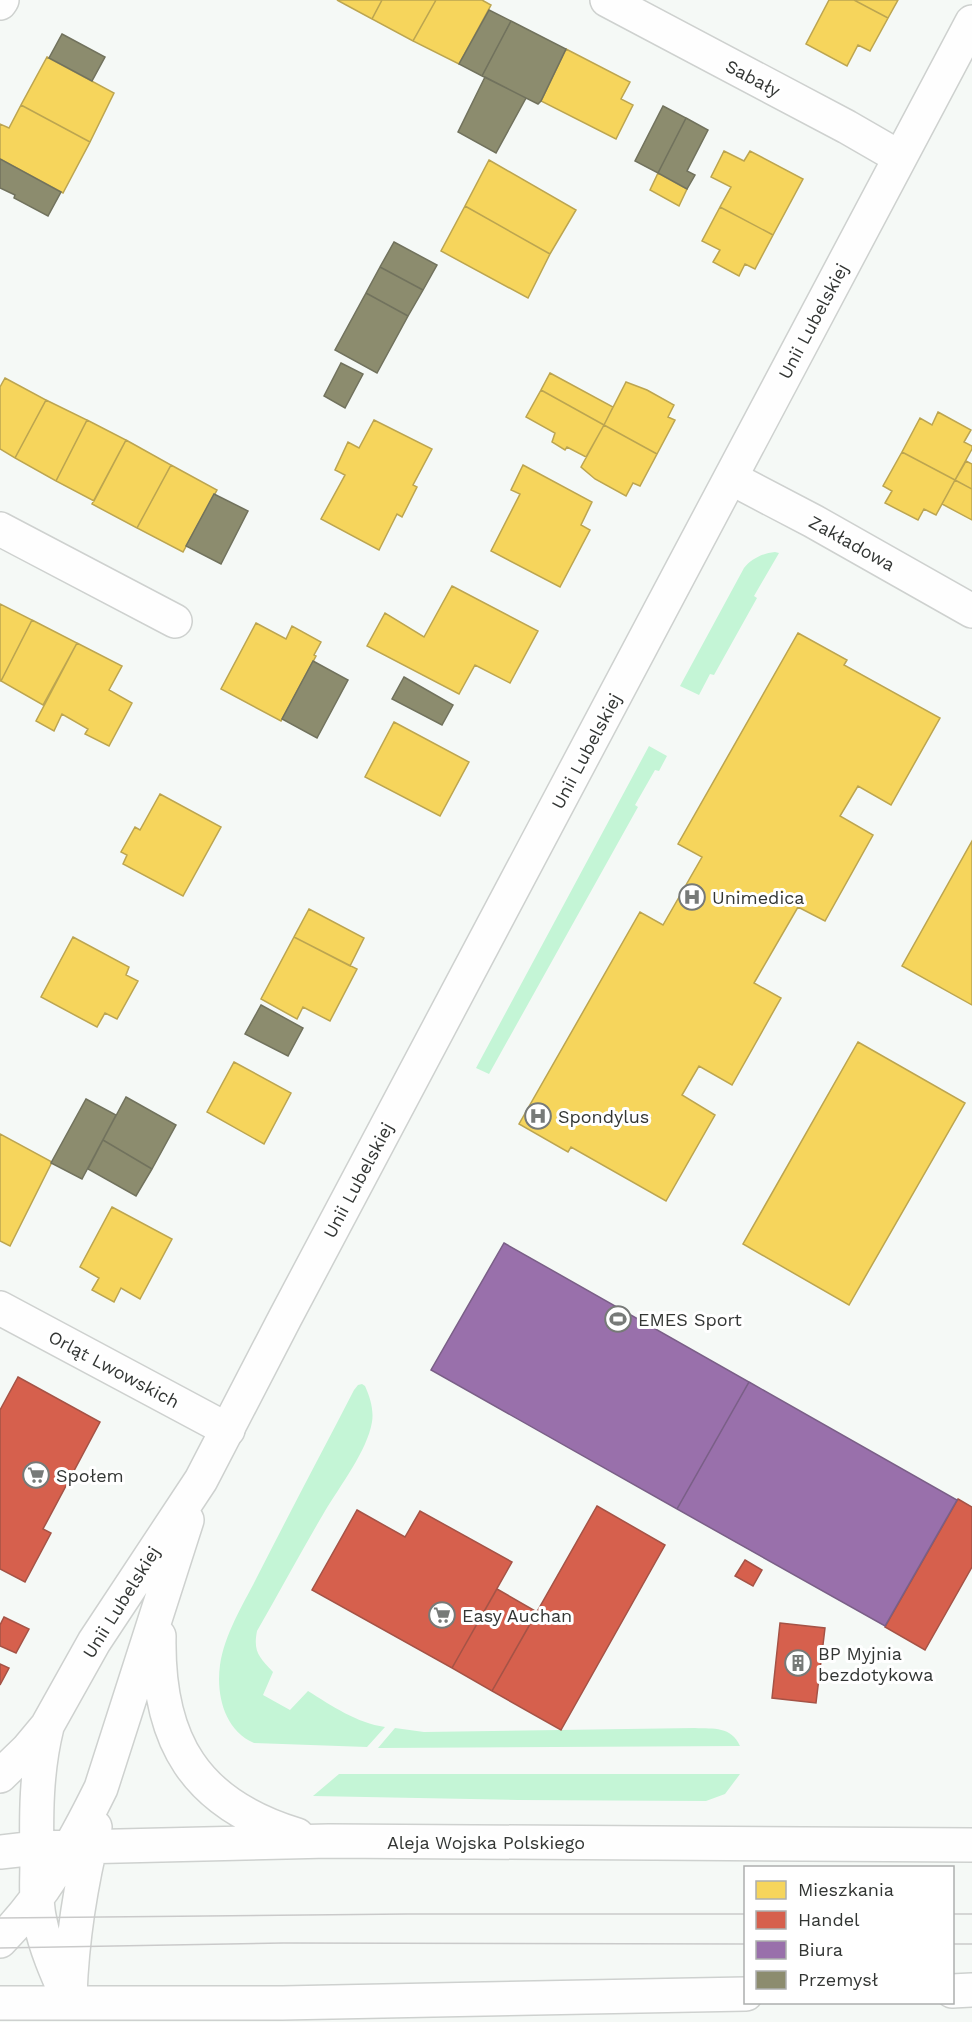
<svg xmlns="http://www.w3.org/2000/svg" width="972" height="2022" font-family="'Work Sans',sans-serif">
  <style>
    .green { fill: #c4f5d6 }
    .homes { fill: #f6d55c; stroke: #bca550; stroke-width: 1.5 }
    .shops { fill: #d6604d; stroke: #a55346; stroke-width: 1.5 }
    .offices { fill: #9970ab; stroke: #7a5f87; stroke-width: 1.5 }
    .industry { fill: #8c8c6e; stroke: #71725d; stroke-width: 1.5 }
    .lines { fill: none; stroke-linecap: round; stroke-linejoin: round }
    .street-casing { stroke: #ced1cf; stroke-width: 36 }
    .secondary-casing { stroke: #ced1cf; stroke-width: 36 }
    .street { stroke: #fefefe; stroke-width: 33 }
    .secondary { stroke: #fefefe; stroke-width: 33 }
    .tram { stroke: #cacaca; stroke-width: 1.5 }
    .labels { text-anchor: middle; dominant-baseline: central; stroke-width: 6; stroke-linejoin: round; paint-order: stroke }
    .street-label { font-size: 18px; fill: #333634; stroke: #fff }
    .poi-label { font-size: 18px; fill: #333634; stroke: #fff; text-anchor: start }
  </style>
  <rect width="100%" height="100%" fill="#f5f9f6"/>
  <path class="green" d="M775,552L779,553L754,596L757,598L714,675L710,674L699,695L680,686L744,568C751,559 763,553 775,552Z
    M649,746L667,756L659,771L655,770L635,805L638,807L489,1074L476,1068Z
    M362,1384L365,1386C370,1397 374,1410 372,1422C367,1451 340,1486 325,1511C302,1550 280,1591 257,1631C253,1652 259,1657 273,1672L263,1695L290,1710L308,1691C332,1706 357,1723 385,1727L367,1747L254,1743C224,1730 216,1694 220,1665C225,1633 243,1605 257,1577C289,1514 322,1452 354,1390L358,1385Z
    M395,1728L424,1732L695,1728C714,1729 731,1726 740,1746L378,1748Z
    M339,1774H740L725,1794L706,1801L518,1800L313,1796Z"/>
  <path class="homes" d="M337,0H382L372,19Z
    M382,0H436L413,41L372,19Z
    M436,0H482L491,5L459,64L413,41Z
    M829,0H854L888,18L870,51L858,45L847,66L806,44Z
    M854,0H898L888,18Z
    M566,49L630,82L621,99L633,105L616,139L541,101Z
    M47,57L114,93L90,142L21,105Z
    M21,105L90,142L63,193L0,159V124L9,128Z
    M724,151L744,161L750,151L803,179L773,235L720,207L731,187L711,177Z
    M489,160L576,210L550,254L465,206Z
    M658,173L687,189L679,206L650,190Z
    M465,206L550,254L528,298L441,251Z
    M720,207L773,235L755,269L745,264L739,276L713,262L720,250L702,241Z
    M550,373L613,407L604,425L541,390Z
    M5,378L46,400L15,458L0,449V387Z
    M626,382L647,390L674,405L668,417L675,420L657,454L604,425Z
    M541,390L604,425L586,457L567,447L565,450L552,442L555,433L526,417Z
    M46,400L87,420L56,481L15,458Z
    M938,412L971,430L964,442L972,446V449L955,480L902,452L920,418L932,425Z
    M87,420L126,440L94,501L56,481Z
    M374,420L432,449L413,485L417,487L402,517L397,514L379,550L321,519L345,475L335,470L348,442L359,448Z
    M604,425L657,454L640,486L633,483L626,496L595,479L581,467Z
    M126,440L171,465L137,528L92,504Z
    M902,452L955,480L936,515L924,509L918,520L885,503L892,491L883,486Z
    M966,461L972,464V489L955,480Z
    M171,465L217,490L183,552L137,528Z
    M523,465L592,502L581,525L590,530L560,587L491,551L520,494L511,490Z
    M955,480L972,489V520L942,504Z
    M452,586L538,631L510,683L475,665L459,694L367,646L385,613L424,637Z
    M0,604L32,620L1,681H0Z
    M32,620L77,643L43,705L1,681Z
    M256,623L286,639L292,626L321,642L314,655L316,656L281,721L221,689Z
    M798,633L847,660L844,665L940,718L891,805L858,786L840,816L873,835L825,921L798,907L754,983L781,998L732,1085L699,1066L682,1095L715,1115L666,1201L571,1147L568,1152L519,1124L640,912L663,925L702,857L678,844Z
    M77,643L122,666L109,690L132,703L109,746L85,734L88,729L62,714L54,731L36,721Z
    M394,722L469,762L440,816L365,777Z
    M160,794L221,827L183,896L123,864L127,855L121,852L135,827L140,830Z
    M972,841V1005L902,966Z
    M309,909L364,938L350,966L294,937Z
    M73,937L129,967L126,975L138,981L117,1019L105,1013L97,1027L41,997Z
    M294,937L357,969L330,1021L303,1007L297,1019L261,999Z
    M858,1042L965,1103L849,1305L743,1244Z
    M234,1062L291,1093L264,1144L207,1112Z
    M0,1134L52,1162L10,1246L0,1241Z
    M112,1207L172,1239L140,1299L121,1288L114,1302L92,1290L99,1278L80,1267Z"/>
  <path class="shops" d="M18,1377L100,1422L43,1529L51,1533L25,1582L0,1569V1410Z
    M958,1499L972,1507V1567L925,1650L885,1627Z
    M597,1506L665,1545L561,1730L492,1691Z
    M357,1510L405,1537L420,1511L512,1562L452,1668L312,1590Z
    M745,1560L762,1570L753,1586L735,1576Z
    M497,1589L537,1612L492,1691L452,1668Z
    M4,1617L29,1629L16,1653L0,1646V1625Z
    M780,1623L825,1628L816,1703L772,1698Z
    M0,1664L9,1668L0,1685Z"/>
  <path class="offices" d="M504,1243L749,1382L677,1509L431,1370Z
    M749,1382L957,1500L885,1626L677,1509Z"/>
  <path class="industry" d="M489,10L511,21L482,76L459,64Z
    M511,21L566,49L541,101L538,104L482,76Z
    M62,34L105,57L92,81L49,58Z
    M485,77L526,98L496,153L458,132Z
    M663,106L686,118L658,173L635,161Z
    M686,118L708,130L687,171L695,175L687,189L658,173Z
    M0,159L61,192L48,216L14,198L15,195L0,188Z
    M394,242L437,265L423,290L380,267Z
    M380,267L423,290L408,316L366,293Z
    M366,293L408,316L377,373L335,350Z
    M341,363L363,374L345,408L324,396Z
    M214,494L248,511L221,564L186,546Z
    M313,661L348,680L317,738L282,719Z
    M404,677L453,705L442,725L392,699Z
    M261,1005L303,1028L288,1056L245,1034Z
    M126,1097L176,1125L152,1169L103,1140Z
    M86,1099L116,1115L82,1179L51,1163Z
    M103,1140L152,1169L136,1196L88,1169Z"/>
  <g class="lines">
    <g class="street-casing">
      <path id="street" d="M607,0L847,127L899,157
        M0,3L2,0
        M731,478L813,521L972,611
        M0,529L175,621
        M0,1308L228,1430"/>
    </g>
    <g class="secondary-casing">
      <path id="secondary" d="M159,1636C157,1741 195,1804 297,1835
        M47,1727C36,1771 36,1815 37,1860C37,1880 35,1901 40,1921C46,1950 58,1976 70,2003
        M0,1776L27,1750L47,1726L94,1642L201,1480L285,1318L972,22
        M0,1852L36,1848L329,1841L972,1845
        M0,1941C44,1897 74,1843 101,1788L187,1520
        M952,1991L972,1990
        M70,1995C72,1939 81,1882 95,1827
        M0,2003H282L746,1994"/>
    </g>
    <use href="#street" class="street"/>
    <use href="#secondary" class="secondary"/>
    <path class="tram" d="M952,1914H972
      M0,1918L407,1914H746
      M952,1944H972
      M0,1948L283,1943L746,1944"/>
  </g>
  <defs>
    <g id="hospital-ring" transform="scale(1.35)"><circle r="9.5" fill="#fff" stroke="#777a78" stroke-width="1.5"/><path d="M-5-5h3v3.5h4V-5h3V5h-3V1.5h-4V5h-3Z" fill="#777a78"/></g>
    <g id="stadium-ring" transform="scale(1.35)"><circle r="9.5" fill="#fff" stroke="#777a78" stroke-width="1.5"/><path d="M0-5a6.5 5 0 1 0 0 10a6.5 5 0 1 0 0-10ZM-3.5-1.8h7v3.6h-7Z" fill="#777a78"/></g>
    <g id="supermarket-ring" transform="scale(1.35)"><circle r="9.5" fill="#fff" stroke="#777a78" stroke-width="1.5"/><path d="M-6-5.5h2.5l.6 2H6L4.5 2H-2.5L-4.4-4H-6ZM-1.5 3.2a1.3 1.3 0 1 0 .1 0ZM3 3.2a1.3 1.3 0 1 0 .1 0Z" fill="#777a78"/></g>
    <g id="building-ring" transform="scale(1.35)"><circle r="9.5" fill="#fff" stroke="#777a78" stroke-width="1.5"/><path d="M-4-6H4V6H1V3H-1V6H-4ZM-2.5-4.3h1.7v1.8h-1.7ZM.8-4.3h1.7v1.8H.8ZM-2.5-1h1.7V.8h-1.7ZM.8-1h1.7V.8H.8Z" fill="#777a78"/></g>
  </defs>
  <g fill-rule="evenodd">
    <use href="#hospital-ring" x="692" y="897"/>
    <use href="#hospital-ring" x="538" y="1116"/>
    <use href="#stadium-ring" x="618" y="1319"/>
    <use href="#supermarket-ring" x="36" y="1475"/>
    <use href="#supermarket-ring" x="442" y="1615"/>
    <use href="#building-ring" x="798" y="1663"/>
  </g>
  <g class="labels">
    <g class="street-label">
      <text transform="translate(753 78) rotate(28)">Sabały</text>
      <text transform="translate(813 321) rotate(-62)">Unii Lubelskiej</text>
      <text transform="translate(852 543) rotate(29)">Zakładowa</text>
      <text transform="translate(586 751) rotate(-62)">Unii Lubelskiej</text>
      <text transform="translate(358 1180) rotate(-62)">Unii Lubelskiej</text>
      <text transform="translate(114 1369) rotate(28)">Orląt Lwowskich</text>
      <text transform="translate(121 1602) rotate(-58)">Unii Lubelskiej</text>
      <text x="486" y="1842">Aleja Wojska Polskiego</text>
    </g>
    <g class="poi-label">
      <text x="712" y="897">Unimedica</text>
      <text x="558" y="1116">Spondylus</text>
      <text x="638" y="1319">EMES Sport</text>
      <text x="56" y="1475">Społem</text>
      <text x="462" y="1615">Easy Auchan</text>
      <text x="818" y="1653">BP Myjnia<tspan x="818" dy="21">bezdotykowa</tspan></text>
    </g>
  </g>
  <rect x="744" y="1866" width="210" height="138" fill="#ffffff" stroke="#adafae" stroke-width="1.5"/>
  <rect x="756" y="1881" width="30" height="18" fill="#f6d55c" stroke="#adafae" stroke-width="1.5"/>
  <text x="798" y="1896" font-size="18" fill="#333634">Mieszkania</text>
  <rect x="756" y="1911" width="30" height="18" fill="#d6604d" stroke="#adafae" stroke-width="1.5"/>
  <text x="798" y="1926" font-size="18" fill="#333634">Handel</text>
  <rect x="756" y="1941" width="30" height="18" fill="#9970ab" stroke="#adafae" stroke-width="1.5"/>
  <text x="798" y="1956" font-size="18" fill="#333634">Biura</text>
  <rect x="756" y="1971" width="30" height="18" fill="#8c8c6e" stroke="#adafae" stroke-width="1.5"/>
  <text x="798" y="1986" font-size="18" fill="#333634">Przemysł</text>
</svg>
